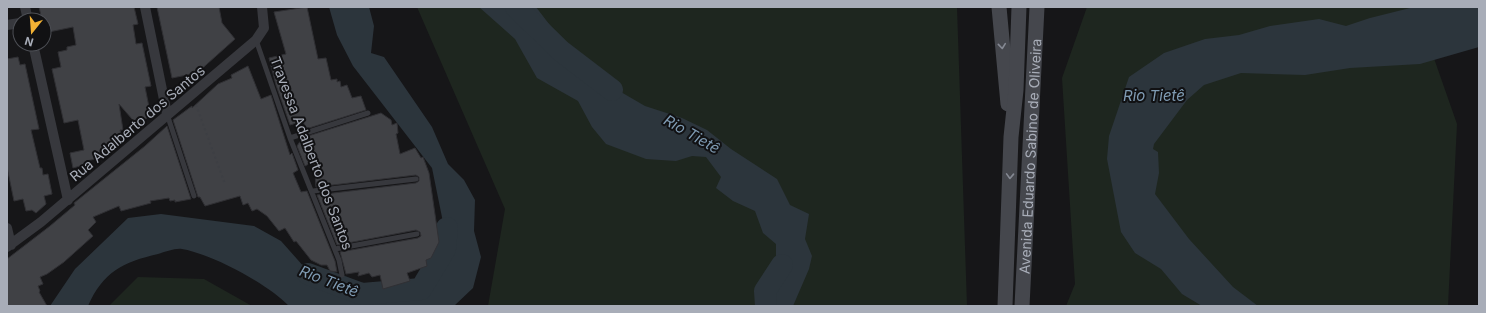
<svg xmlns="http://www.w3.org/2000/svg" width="1486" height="313" font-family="Inter,sans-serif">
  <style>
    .green { fill: #1e261f }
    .water { fill: #2c353c }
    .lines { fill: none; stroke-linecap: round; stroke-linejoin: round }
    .river { stroke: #2c353c; stroke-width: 22 }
    .building { fill: #404145; stroke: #303034 }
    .path { stroke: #3d3f44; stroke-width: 2; stroke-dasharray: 2 3; stroke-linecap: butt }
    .lane { stroke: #37383d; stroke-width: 5 }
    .street { stroke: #37383d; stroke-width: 10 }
    .secondary { stroke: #45474d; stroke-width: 15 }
    .oneway { stroke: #858993 }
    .labels { text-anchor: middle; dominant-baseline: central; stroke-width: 4; stroke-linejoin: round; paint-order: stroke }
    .street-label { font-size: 14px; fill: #a8adb8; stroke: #111113 }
    .water-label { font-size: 15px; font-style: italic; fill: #7f9bb3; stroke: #111113 }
  </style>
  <rect width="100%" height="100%" fill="#161618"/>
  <path class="green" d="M417,7H957L967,306H488L505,209Z
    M1087,7H1416L1457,124L1448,306H1066L1075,284L1062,78Z
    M138,277L204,279L252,306H109Z"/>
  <path class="water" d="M329,7H369L374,26L371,53L384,57L432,127L448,164L464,180L475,200L474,231L481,257L473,288L454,306H289C268,284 212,254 182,249C175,248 165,252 158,254C123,262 103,272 88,306H50L75,269L128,218L161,214L254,226L281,241L305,268L337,285L359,294L394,300L417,294L433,280L441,256L444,227L432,168L353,66L337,35Z
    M479,7H536L562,41L577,70L593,73L614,88L645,106L682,118L707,130L731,149L777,179L790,205L809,214L805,239L812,256L809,269L793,306H765L768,276L776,261V244L763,233L755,211L733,201L716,188L721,177L706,157L692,156L676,161L646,159L606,144L592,127L578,101L537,78L515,39Z
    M1414,7H1479V47L1420,64L1350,68L1305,75L1241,73L1204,85L1187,100L1154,144L1153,149L1158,152L1159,173L1155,194L1189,239L1233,287L1258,306H1202L1182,294L1161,269L1135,253L1121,232L1107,159L1109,136L1129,77L1164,53L1205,39L1239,35L1270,26L1319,19L1346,26L1370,18Z"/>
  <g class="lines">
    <path class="river" d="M516,7L561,51L612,90
      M308,274L362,294L421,289L445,249L447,228
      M766,306L765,291L782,265"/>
  </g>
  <path class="building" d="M39,7H134L138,24L133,25L136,44L142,43L151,86L145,87L149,107L159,105V107L138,126L119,104L123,130H120L122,140L100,158L86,161L87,164L73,168L70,153L84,150L78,120L64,123L52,69L61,67L58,52L67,50V47L76,45L73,27L44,33V20H42Z
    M157,7H219L222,23L235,39L197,73L172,78Z
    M307,7L318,59L326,58L331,80L337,79V82L340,81L341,87L347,85L352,98L361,96L366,110L306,129L303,121L290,125L276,85L269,58L286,54L274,12Z
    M18,57L20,65L25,64L39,129L31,130L40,168H42L43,175L48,174L52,194L44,196L46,204L36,213L32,210L26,211L23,199L14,201L7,167V59Z
    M248,66L261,99L271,95L290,155L292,153L298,170L293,173L301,192L307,191L335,261L337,272L330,271L327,265H321L311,260L296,241L294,242L285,228L279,231L267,216L257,209L252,211L248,203L243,205L240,196L205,206L200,197H198L173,120L192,106V108L218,84L232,78L231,75Z
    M381,113L391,120L392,125L397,123L398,133L396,134L400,154L415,148L421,158L423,157L429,173L439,242L431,258L426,260L427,266L407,273L410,281L383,289L380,275L372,277L369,273L358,276L359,272L346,274L340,252L418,238L421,236L420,232L416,230L337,245L317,195L416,183L419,181V177L416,175L316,187L314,161L305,166L297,146L301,140L309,138L308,136Z
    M167,126L191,199L175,202V200L170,201L169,198L150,201L151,203L121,211L119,206L93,217L96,222L88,230L93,236L64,262L47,274L40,277L43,284L38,286L40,291L39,292L47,306H7V259L50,226L75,205L74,203L145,146Z"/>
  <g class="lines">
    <path class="path" d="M196,105L225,184"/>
    <path class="lane" d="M256,40L290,138L339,260L342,275
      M167,114L194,196
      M290,138L368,113
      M313,191L416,179
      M335,249L417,234"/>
    <path class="street" d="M25,7L28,20
      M145,7L167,114
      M7,25L20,23
      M33,44L68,200
      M7,228L11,245
      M7,247L41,222L256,40L264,28L262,7"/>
    <g class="secondary">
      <path d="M999,7L1008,104"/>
      <path d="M1005,306L1011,137L1016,90L1019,7"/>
      <path id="s1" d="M1022,306L1037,7"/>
    </g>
  </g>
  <defs><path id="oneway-chevron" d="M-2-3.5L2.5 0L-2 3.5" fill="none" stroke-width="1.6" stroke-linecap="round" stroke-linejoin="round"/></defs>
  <g class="oneway">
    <use href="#oneway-chevron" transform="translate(1002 46) rotate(84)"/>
    <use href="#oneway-chevron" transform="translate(1010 176) rotate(92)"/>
  </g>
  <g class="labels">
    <g class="street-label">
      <text transform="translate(137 123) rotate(-40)">Rua Adalberto dos Santos</text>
      <text transform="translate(312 153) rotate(69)">Travessa Adalberto dos Santos</text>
      <text stroke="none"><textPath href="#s1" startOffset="150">Avenida Eduardo Sabino de Oliveira</textPath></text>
    </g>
    <g class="water-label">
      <text x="1154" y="95">Rio Tietê</text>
      <text transform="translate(692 134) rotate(30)">Rio Tietê</text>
      <text transform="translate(329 281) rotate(21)">Rio Tietê</text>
    </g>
  </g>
  <rect width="1486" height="313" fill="none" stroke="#a8adb8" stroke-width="16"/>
  <g transform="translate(32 32) rotate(197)"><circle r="19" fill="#111113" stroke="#4d4f55"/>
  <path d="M0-3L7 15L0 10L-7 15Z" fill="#f2b134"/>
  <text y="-6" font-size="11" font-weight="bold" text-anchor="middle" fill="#a8adb8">N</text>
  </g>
</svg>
